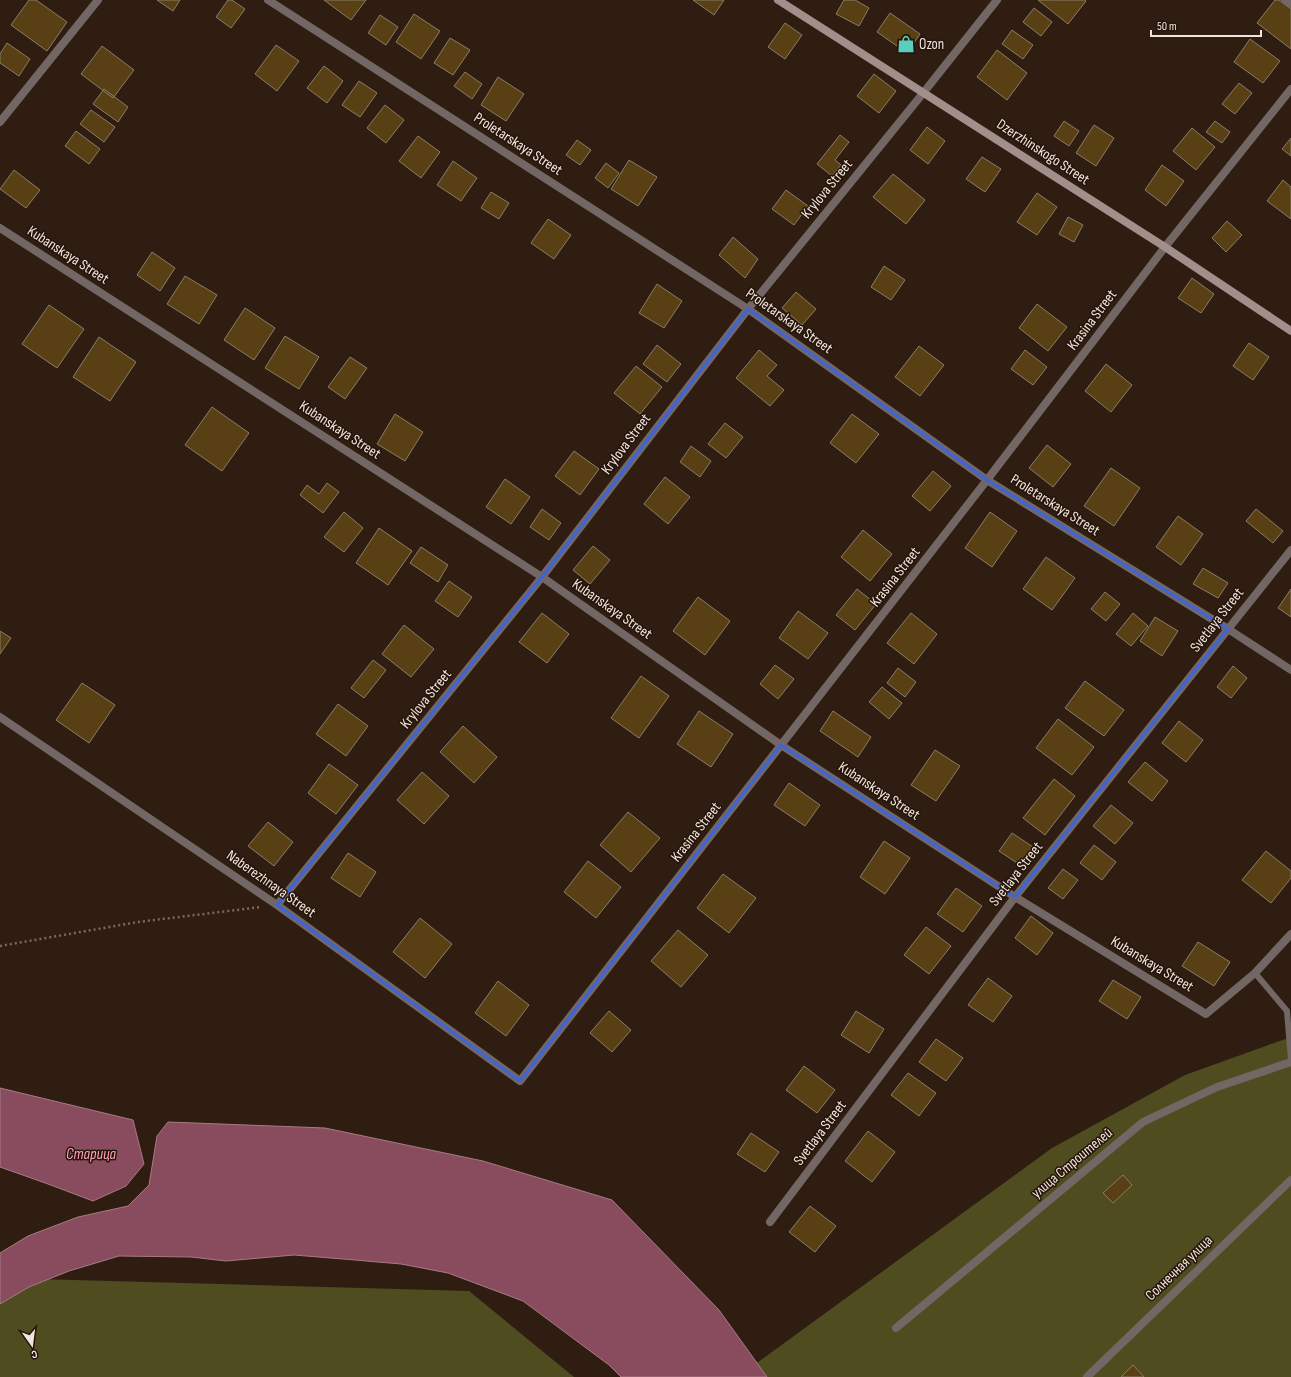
<svg xmlns="http://www.w3.org/2000/svg" width="1291" height="1377" font-family="'Sofia Sans Condensed',sans-serif">
  <style>
    .green { fill: #4f4c20 }
    .water { fill: #894c5e; stroke: #a87a84 }
    .building { fill: #584014; stroke: #8a7d68 }
    .lines { fill: none; stroke-linecap: round; stroke-linejoin: round }
    .path { stroke: #7a6a60; stroke-width: 2.5; stroke-dasharray: 2 3; stroke-linecap: butt }
    .lane { stroke: #736765; stroke-width: 6 }
    .street { stroke: #736765; stroke-width: 8 }
    .secondary { stroke: #a28f8c; stroke-width: 8 }
    .marked { fill: none; stroke: #3d64d9; stroke-width: 3; stroke-linejoin: round }
    .labels { text-anchor: middle; dominant-baseline: central; stroke-width: 3; stroke-linejoin: round; paint-order: stroke }
    .poi-label { font-size: 15px; fill: #f1e4dd; stroke: #241409; text-anchor: start }
    .street-label { font-size: 15px; fill: #f1e4dd; stroke: #241409 }
    .water-label { font-size: 16px; font-style: italic; fill: #fea1bb; stroke: #241409 }
  </style>
  <rect width="100%" height="100%" fill="#2f1d12"/>
  <path class="green" d="M1291,1037V1377H762L754,1365L1052,1148L1185,1075Z
    M0,1278L469,1291L574,1377H0Z"/>
  <path class="water" d="M0,1088L133,1120L144,1164L126,1186L93,1201L48,1184L0,1167Z
    M168,1122L325,1128L483,1161L612,1200L719,1310L767,1377H621L609,1365L523,1301L448,1273L401,1264L355,1260L294,1255L226,1261L191,1257L119,1256L69,1271L29,1287L0,1304V1253L28,1236L78,1217L128,1206L149,1185L157,1136Z"/>
  <path class="building" d="M29,0H36L67,22L47,51L11,25Z
    M157,0H180L173,11Z
    M228,0H232L245,9L231,28L216,17Z
    M324,0H366L351,20Z
    M693,0H724L714,15Z
    M844,0H855L869,8L859,26L836,14Z
    M1038,0H1085L1086,1L1068,24Z
    M1275,0H1279L1291,9V49L1257,23Z
    M1034,8L1052,22L1041,36L1023,22Z
    M890,13L920,34L907,53L877,32Z
    M414,14L440,31L421,59L396,42Z
    M380,15L398,27L386,45L368,33Z
    M785,23L802,35L785,59L768,47Z
    M1012,30L1033,45L1023,59L1002,44Z
    M450,38L470,50L453,75L434,63Z
    M1250,39L1280,61L1263,83L1234,62Z
    M7,43L30,59L19,76L0,63V54Z
    M276,45L299,61L277,91L255,74Z
    M102,46L134,70L113,98L81,74Z
    M997,50L1027,73L1007,100L977,77Z
    M324,66L343,81L327,103L307,88Z
    M465,72L482,84L472,99L454,86Z
    M874,74L896,91L879,113L857,96Z
    M498,77L524,94L506,121L481,105Z
    M359,81L377,93L360,117L342,105Z
    M1239,83L1252,93L1235,114L1222,104Z
    M104,89L128,107L118,122L93,104Z
    M385,105L404,120L386,143L367,128Z
    M91,110L115,127L104,142L80,124Z
    M1064,121L1079,131L1069,146L1054,136Z
    M1215,121L1230,132L1222,143L1206,132Z
    M1094,125L1114,138L1096,166L1076,153Z
    M927,127L945,141L928,164L910,150Z
    M1192,128L1215,147L1196,170L1173,151Z
    M76,131L100,149L89,164L65,146Z
    M840,135L849,142L835,160L841,165L832,176L817,164Z
    M418,136L440,152L421,178L399,161Z
    M1291,138V156L1282,149Z
    M577,140L591,150L580,165L566,155Z
    M982,157L1001,169L985,192L966,179Z
    M629,160L657,177L638,206L611,189Z
    M453,161L477,178L461,201L437,185Z
    M606,163L619,173L608,188L595,178Z
    M1162,165L1184,181L1166,206L1145,190Z
    M14,170L40,190L26,208L0,189Z
    M893,174L925,200L906,224L873,197Z
    M1283,180L1291,187V219L1267,201Z
    M786,190L808,206L794,225L772,209Z
    M491,192L509,203L499,219L481,208Z
    M1037,193L1057,207L1037,235L1017,222Z
    M1068,217L1083,225L1074,242L1059,234Z
    M548,219L571,235L554,259L531,243Z
    M1227,221L1242,235L1226,252L1212,238Z
    M733,237L758,259L745,278L719,255Z
    M152,252L175,268L160,291L137,275Z
    M884,266L905,280L891,300L871,287Z
    M185,276L217,295L199,324L167,304Z
    M1192,278L1214,294L1201,313L1178,298Z
    M657,284L682,301L664,328L639,313Z
    M796,292L816,309L802,325L782,308Z
    M1037,304L1067,327L1048,351L1019,328Z
    M49,305L84,329L57,368L22,344Z
    M245,308L275,328L254,360L224,340Z
    M285,336L319,357L299,389L265,368Z
    M99,337L136,362L110,401L73,377Z
    M1249,343L1269,357L1253,380L1233,366Z
    M657,345L681,364L667,382L643,364Z
    M919,346L944,365L920,396L895,377Z
    M759,350L777,365L767,376L784,390L770,406L736,378Z
    M1025,350L1047,367L1033,385L1011,369Z
    M350,357L367,368L345,399L328,387Z
    M1106,364L1132,385L1111,412L1085,391Z
    M636,366L662,387L640,414L614,393Z
    M212,407L249,433L222,471L185,445Z
    M395,414L423,432L405,461L377,444Z
    M852,414L879,434L856,463L830,443Z
    M725,423L743,437L726,458L708,444Z
    M1047,445L1071,464L1053,487L1029,468Z
    M691,446L711,461L700,477L680,462Z
    M574,451L599,469L580,495L555,476Z
    M1111,468L1140,488L1114,526L1084,506Z
    M933,471L951,486L930,511L912,496Z
    M665,477L690,497L668,524L644,504Z
    M505,479L530,497L511,524L486,507Z
    M327,483L339,492L323,513L300,495L307,485L319,494Z
    M542,509L561,523L549,540L530,527Z
    M1256,509L1283,531L1273,543L1246,521Z
    M344,512L363,528L344,552L324,537Z
    M990,512L1017,531L992,567L965,548Z
    M1178,516L1203,534L1181,565L1156,547Z
    M379,528L412,551L388,585L356,563Z
    M863,530L892,554L870,581L841,557Z
    M593,546L610,560L590,584L573,570Z
    M421,547L448,565L438,582L410,563Z
    M1046,557L1075,578L1052,610L1023,589Z
    M1203,568L1228,583L1218,598L1193,584Z
    M449,581L472,597L458,617L435,601Z
    M857,589L876,604L855,630L836,615Z
    M1291,589V617L1278,608Z
    M1105,592L1120,604L1106,621L1091,609Z
    M698,597L730,621L705,655L673,631Z
    M798,611L828,633L808,659L779,638Z
    M542,613L569,634L547,663L519,642Z
    M911,613L937,634L914,664L887,643Z
    M1133,613L1148,626L1131,646L1116,634Z
    M1155,617L1178,631L1162,656L1140,641Z
    M404,625L434,649L411,677L382,654Z
    M0,631L11,638L0,654Z
    M373,660L386,670L364,698L351,688Z
    M775,665L794,679L778,699L760,684Z
    M1233,666L1247,678L1231,698L1217,687Z
    M898,668L916,682L905,697L887,683Z
    M641,676L669,696L639,738L611,718Z
    M1085,681L1124,710L1104,736L1065,708Z
    M82,683L115,705L89,743L56,720Z
    M882,687L902,703L889,719L869,702Z
    M338,704L368,726L346,756L316,734Z
    M699,711L733,734L711,767L677,744Z
    M833,711L871,737L858,757L820,731Z
    M1058,719L1094,747L1072,775L1036,748Z
    M1179,721L1203,740L1186,762L1162,743Z
    M463,726L497,757L474,783L440,752Z
    M935,750L960,766L936,801L911,785Z
    M1145,762L1168,781L1152,801L1128,782Z
    M329,764L358,785L336,814L308,793Z
    M422,772L449,796L424,824L397,800Z
    M1054,779L1075,796L1045,835L1023,818Z
    M789,783L820,805L805,826L774,805Z
    M1111,805L1133,823L1115,844L1093,826Z
    M628,812L660,838L631,872L600,845Z
    M268,822L293,842L274,866L248,846Z
    M1012,833L1033,847L1020,865L999,851Z
    M884,841L910,858L885,894L860,877Z
    M1094,845L1116,862L1102,880L1080,863Z
    M1266,851L1291,871V878L1271,903L1242,880Z
    M348,853L376,872L360,897L331,878Z
    M588,861L621,887L596,918L564,892Z
    M1063,869L1078,880L1063,899L1048,888Z
    M723,874L756,898L729,933L697,908Z
    M956,888L982,906L963,932L937,914Z
    M1031,916L1053,933L1037,955L1015,938Z
    M420,918L452,944L425,978L393,952Z
    M926,927L951,946L929,974L904,955Z
    M678,930L708,955L681,987L651,961Z
    M1198,942L1230,962L1214,986L1182,966Z
    M988,978L1012,996L993,1022L968,1005Z
    M1113,980L1141,997L1127,1019L1099,1001Z
    M498,981L529,1005L506,1036L475,1013Z
    M609,1011L631,1030L612,1052L590,1033Z
    M856,1011L884,1029L869,1053L841,1035Z
    M936,1039L963,1058L946,1081L919,1062Z
    M804,1066L835,1090L817,1113L786,1090Z
    M908,1073L936,1093L919,1116L891,1095Z
    M868,1131L895,1152L872,1182L845,1161Z
    M751,1133L779,1152L765,1172L737,1154Z
    M1123,1175L1132,1185L1113,1203L1103,1193Z
    M810,1206L836,1226L815,1252L789,1232Z
    M1133,1365L1144,1377H1121Z"/>
  <g class="lines">
    <path class="path" d="M0,946L138,922L261,907"/>
    <path class="lane" d="M1255,973L1287,1011L1291,1060"/>
    <path class="street" d="M268,0L748,309L987,480L1228,629L1291,670
      M1285,0L1291,4
      M0,122L98,0
      M0,228L542,577L781,745L1015,897L1206,1014L1255,973L1291,934
      M0,717L277,905L520,1081L987,480L1165,247L1291,89
      M277,905L542,577L748,309L924,92L997,0
      M770,1222L1015,897L1291,550
      M896,1328L1143,1122L1217,1087L1291,1062
      M1087,1377L1291,1180"/>
    <path class="secondary" d="M778,0L1165,247L1291,331"/>
  </g>
  <path class="marked" d="M748,309L987,480L1228,629L1015,897L781,745L520,1081L277,905L542,577Z"/>
  <defs>
    <g id="shop-bare" transform="scale(1.38)"><path d="M-5-2.5h2.3a2.7 3.5 0 0 1 5.4 0H5L5.5 6h-11ZM-1.5-2.5h3a1.5 2.3 0 0 0-3 0Z" fill="#5acebd" stroke="#241409" stroke-width="2.5" paint-order="stroke"/></g>
  </defs>
  <g fill-rule="evenodd">
    <use href="#shop-bare" x="906" y="44"/>
  </g>
  <g class="labels">
    <g class="poi-label">
      <text x="919" y="44">Ozon</text>
    </g>
    <g class="street-label">
      <text transform="translate(518 144) rotate(33)">Proletarskaya Street</text>
      <text transform="translate(1043 152) rotate(33)">Dzerzhinskogo Street</text>
      <text transform="translate(827 189) rotate(-51)">Krylova Street</text>
      <text transform="translate(68 255) rotate(33)">Kubanskaya Street</text>
      <text transform="translate(1092 320) rotate(-53)">Krasina Street</text>
      <text transform="translate(789 321) rotate(35)">Proletarskaya Street</text>
      <text transform="translate(340 430) rotate(33)">Kubanskaya Street</text>
      <text transform="translate(626 444) rotate(-53)">Krylova Street</text>
      <text transform="translate(1055 505) rotate(32)">Proletarskaya Street</text>
      <text transform="translate(895 577) rotate(-52)">Krasina Street</text>
      <text transform="translate(612 609) rotate(35)">Kubanskaya Street</text>
      <text transform="translate(1217 620) rotate(-52)">Svetlaya Street</text>
      <text transform="translate(426 699) rotate(-51)">Krylova Street</text>
      <text transform="translate(879 791) rotate(33)">Kubanskaya Street</text>
      <text transform="translate(696 832) rotate(-52)">Krasina Street</text>
      <text transform="translate(1016 874) rotate(-52)">Svetlaya Street</text>
      <text transform="translate(271 884) rotate(35)">Naberezhnaya Street</text>
      <text transform="translate(1152 964) rotate(31)">Kubanskaya Street</text>
      <text transform="translate(820 1133) rotate(-53)">Svetlaya Street</text>
      <text transform="translate(1072 1163) rotate(-40)">улица Строителей</text>
      <text transform="translate(1179 1268) rotate(-44)">Солнечная улица</text>
    </g>
    <g class="water-label">
      <text x="91" y="1154">Старица</text>
    </g>
  </g>
  <g transform="translate(32 1345) rotate(166)" stroke="#241409" stroke-width="3" paint-order="stroke">
  <path d="M0-3L7 15L0 10L-7 15Z" fill="#f1e4dd"/>
  <text y="-6" font-size="11" font-weight="bold" text-anchor="middle" fill="#f1e4dd">С</text>
  </g>
  <path d="M1151 30v6h110v-6" fill="none" stroke="#f1e4dd" stroke-width="2"/>
  <text x="1157" y="30" font-size="12" fill="#f1e4dd" stroke="#241409" stroke-width="3" paint-order="stroke">50 m</text>
</svg>
